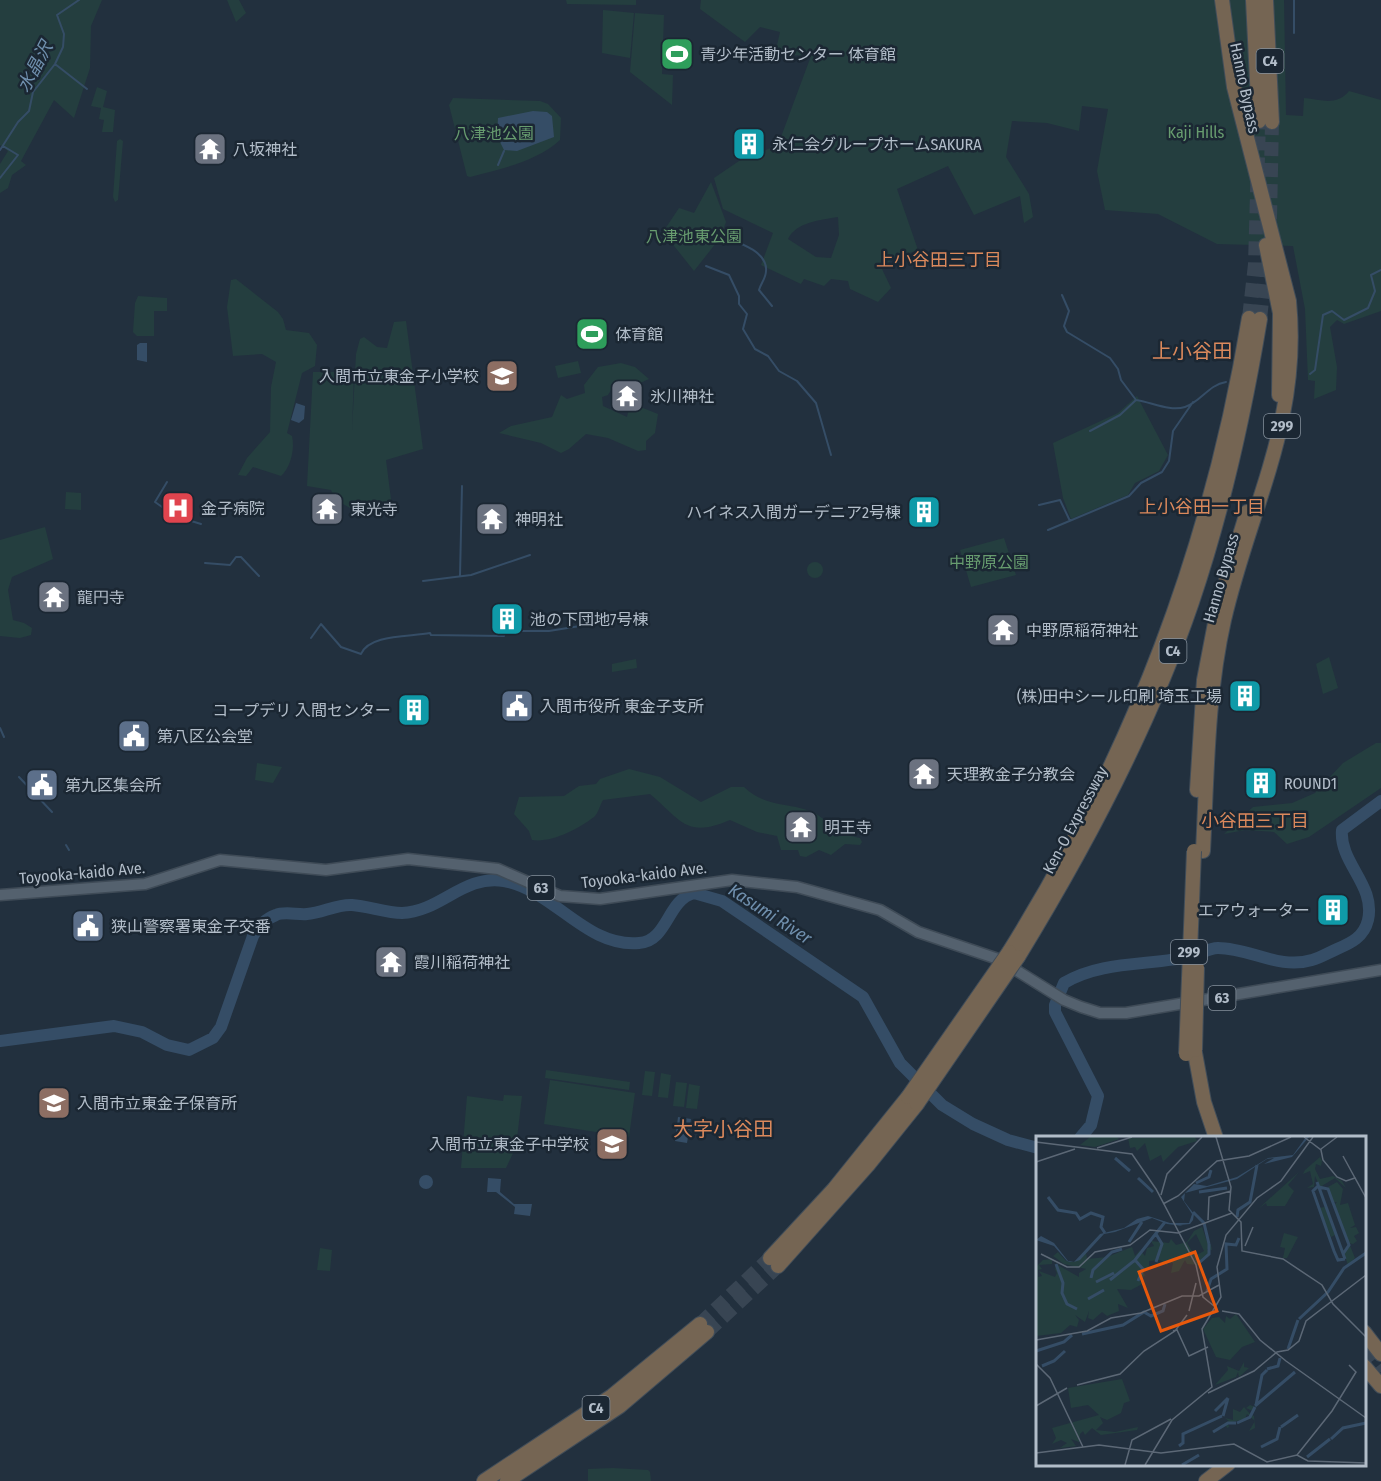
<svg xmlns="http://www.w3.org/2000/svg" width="1381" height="1481" font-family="'Fira Sans Condensed','Noto Sans JP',sans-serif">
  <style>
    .green { fill: #243e3f; fill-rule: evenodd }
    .water { fill: #354d66 }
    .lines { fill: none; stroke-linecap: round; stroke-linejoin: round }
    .stream { stroke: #354d66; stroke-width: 2 }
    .river { stroke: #354d66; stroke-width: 12 }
    .highway-tunnel { stroke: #384553; stroke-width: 14; stroke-dasharray: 14 7; stroke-linecap: butt }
    .major-casing { stroke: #3f4b57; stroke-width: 13 }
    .highway-casing { stroke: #414d59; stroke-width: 16 }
    .major { stroke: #54616e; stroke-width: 10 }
    .highway { stroke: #756553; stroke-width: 14 }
    .highway-bridge-casing { stroke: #414d59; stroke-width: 16; stroke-linecap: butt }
    .highway-bridge { stroke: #756553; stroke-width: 14 }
    .labels { text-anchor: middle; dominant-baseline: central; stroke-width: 5; stroke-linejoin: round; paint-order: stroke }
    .shield { fill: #1b2733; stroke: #85909c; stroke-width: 1.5 }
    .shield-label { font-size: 15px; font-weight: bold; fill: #b2bdc9 }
    .poi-label { font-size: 16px; fill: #b2bdc9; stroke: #1b2733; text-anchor: start }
    .street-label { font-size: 16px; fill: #b2bdc9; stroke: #1b2733 }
    .park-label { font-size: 16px; fill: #679c6f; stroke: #1b2733 }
    .water-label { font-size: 18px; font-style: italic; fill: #7090ae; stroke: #1b2733 }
    .neighbourhood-label { font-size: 18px; fill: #db895c; stroke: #1b2733 }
    .quarter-label { font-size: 20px; fill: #db895c; stroke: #1b2733 }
    .inset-river { fill: none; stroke: #354d66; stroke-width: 3 }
    .inset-road { fill: none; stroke: #5c6876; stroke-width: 1.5 }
    .view { fill: #e8590c; fill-opacity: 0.15; stroke: #e8590c; stroke-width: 3 }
    .inset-edge { fill: none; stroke: #b2bdc9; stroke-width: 3 }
  </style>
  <rect width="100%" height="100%" fill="#22303e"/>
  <path class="green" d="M0,0H102L91,26L90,68L74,118L54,100L21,161L26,165L12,175L8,188L0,193V164L8,151L0,145Z
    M227,0H239L246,13L236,22Z
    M566,0H636V5L567,4Z
    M701,0H1284L1286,115L1303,116L1304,98C1322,100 1337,106 1349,91L1381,100V311L1344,324L1337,320L1330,327L1337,367L1336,390L1314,399L1315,381L1308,380L1305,309L1293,246L1217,244L1158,214L1105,210L1097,171L1108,109L1082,106L1079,131L1047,123L1012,121L1006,157L1029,194L1033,217L1024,223L1020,196L974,215L948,166L897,189L918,250L892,259L882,269L891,288L878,302L850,289L848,281L831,279L824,286L804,279L801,284L761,265L773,233L723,209L714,178L739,161L778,145L811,56L775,54L780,32L760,27L745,42L700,9ZM838,217L839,235L831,258L816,257L788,239C796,222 821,220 838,217Z
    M603,10L634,13L630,58L602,53Z
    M635,13L664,15L662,74L673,75L672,105L630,72Z
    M97,87L107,91L103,107L115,110L113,132H102L104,120L99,119L101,108L91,106Z
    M453,98L540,101L548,104L561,118L560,140C536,162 500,169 470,177L467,176L449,105Z
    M120,139L123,141L118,200L115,202L113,197L117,141Z
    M711,182L726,222L720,238L694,271L663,232L679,208L694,213Z
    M236,279L278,312L283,319L286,330L309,333L317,345L315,366L302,373L287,433L292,436C295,448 291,467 281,476L253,467L246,476L238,475L247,458L270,432L271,387L276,362L262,354L233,356L227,307L231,280Z
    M138,296L167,298V311H154V336H137L133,332L135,303Z
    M406,321L423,449L386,460L392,507L373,510L364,516L336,500L331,490L307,486L313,372H354L352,431L356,354L360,339L364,337L377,347L387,348L394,322Z
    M578,361L581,373L558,378L555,366Z
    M621,363L635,367L649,379L638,384L640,392L634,389L631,382L611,390L608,395L602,397L603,406L627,417L629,408L638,406L658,414L655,433L646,441V450L638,451L608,438L586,434L569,449L561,453L541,443L499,433L511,426L552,417L561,395L567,399L585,393L584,385L598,367Z
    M1137,396L1168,455L1159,471L1135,483L1128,495L1071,519L1063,498L1053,443L1118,413Z
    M66,492L81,493V510L65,509Z
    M45,527L53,559L12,577L8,590L13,620L24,623L32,628L31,635L20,638L0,636V540Z
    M1004,538L1016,575L971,587L960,550Z
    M807 570a8 8 0 1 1 16 0a8 8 0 1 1-16 0Z
    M1329,657L1338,688L1323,694L1316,664Z
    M636,659L637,668L612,672V664Z
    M1376,743H1381V788L1309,837L1287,844L1274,832L1245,830L1224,834L1253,807L1292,803L1315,793L1343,763Z
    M257,763L282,767L273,783L255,780Z
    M629,769L660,777L701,802L731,787H744C774,816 811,794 834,832L860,838L862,842L860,845L845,844L831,855L819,850L806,857L800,856L798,850H781L777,836L757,832L730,820C686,839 681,820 650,794L603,800C600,805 598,814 594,817C578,829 552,843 532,840L529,831L514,814L519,797L564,796L579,786L596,784L600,779Z
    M546,1070L630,1082L629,1090L545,1078Z
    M645,1071L655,1072L652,1096L642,1095Z
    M661,1073L671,1075L668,1098L658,1097Z
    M550,1080L635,1093L629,1137L544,1124Z
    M676,1082L687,1083L684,1107L673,1106Z
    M689,1084L700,1086L697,1109L686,1108Z
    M504,1095L522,1096L516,1147L506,1168H461L467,1096L503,1101Z
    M320,1248L332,1250L330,1271L317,1270Z
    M613,1468L648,1470L650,1472L651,1481H588V1469Z"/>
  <path class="water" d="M533,111L547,112L552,116L554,137L517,151L504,150L497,136L498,118Z
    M140,343H147V362L137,360V345Z
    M296,403L305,406L304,419L299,423L291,420Z
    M678,1117L691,1119L687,1143L675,1141Z
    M419 1182a7 7 0 1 1 14 0a7 7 0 1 1-14 0Z
    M488,1178L501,1179L500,1192L514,1204H532L530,1216L514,1214L515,1207L496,1192H487Z"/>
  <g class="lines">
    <path class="stream" d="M1294,33V0
      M55,64L87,89
      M0,150L18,122L29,111L33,92L55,64L63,47L64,34L57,15L79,0
      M498,165L504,151
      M0,178L18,155L3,146
      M726,238C740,243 768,252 766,271C766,278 761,283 759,290L772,306
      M706,266L729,275L739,296V304L747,314L743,329L755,349L768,356L779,371L797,381L816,403L831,455
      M1062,295L1069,311L1064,326L1067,332L1110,358L1118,369L1121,380L1136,400
      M1310,374L1315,370L1323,315L1332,311L1344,320L1368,308L1375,291L1371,275L1381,270
      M1090,431L1120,415L1136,400C1151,402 1170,412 1185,407C1201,402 1208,385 1226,382
      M167,482L155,502L175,516L201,524
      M1039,505L1060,500L1070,521
      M1048,530L1129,496L1141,483L1162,472L1169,461L1173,431L1193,402
      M205,563L230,565L236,557H241L259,576
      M460,576L462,486
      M423,581L471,575L530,555
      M311,638L321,624L341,647L361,654C369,634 410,637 430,633L431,635L504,636V631H549L586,625L587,621L613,614
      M0,728L4,737
      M19,777L52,812
      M66,845L69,850"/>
    <path class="river" d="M0,1041L114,1026L142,1032L167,1045L189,1050L213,1038L221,1027L253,936C259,926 265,919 276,915C284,911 298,915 307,914C322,913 337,904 352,905C368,906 386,913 402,913C440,912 464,874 504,881C554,890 586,948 639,943C668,941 667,900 694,893L722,901L863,997L900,1063L942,1105L973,1124L1008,1140L1038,1148
      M1080,1138L1091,1125L1098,1096L1055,1012V1005L1064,983C1102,960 1151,966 1193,956C1202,954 1208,948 1218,948C1250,948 1279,970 1312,960C1320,958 1328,953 1337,949C1351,943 1364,937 1368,920C1376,885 1339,863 1342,830L1381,801"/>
    <path class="highway-tunnel" d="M1270,219L1272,122
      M1249,318L1255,264L1259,121
      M1260,319L1267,256
      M700,1324L770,1258
      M707,1332L778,1266
      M1364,1350L1381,1372"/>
    <g class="major-casing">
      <path id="major" d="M0,895L145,884L220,860L326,870L408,859L498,869L560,896L600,899L732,880L797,887L880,910L918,932L998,959L1064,1000L1081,1007L1100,1013H1126L1381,970"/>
    </g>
    <g class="highway-casing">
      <path id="highway" d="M1253,0L1259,121
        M1266,0L1272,122
        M1266,245L1280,313L1279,395
        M1220,600L1247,512
        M1197,790L1204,680L1216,618
        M1203,851C1207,774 1207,695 1224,620C1250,507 1301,423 1289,301L1234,87L1222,0
        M1009,952C1133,753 1211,548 1249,318
        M1018,957C1086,846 1150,726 1192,602C1223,510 1244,416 1260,319
        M1195,1053L1204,1102L1216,1138
        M770,1258L834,1189L908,1097
        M778,1266L868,1165L917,1104
        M1364,1332L1381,1354
        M1364,1366L1381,1386
        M484,1481L612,1396L700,1324
        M507,1481L620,1406L707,1332
        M1206,1481L1228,1464"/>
    </g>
    <use href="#major" class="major"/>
    <use href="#highway" class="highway"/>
    <g class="highway-bridge-casing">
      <path id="highway-bridge" d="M1195,1050L1197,967
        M1186,1054L1194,851
        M908,1097L1009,952
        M917,1104L1018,957"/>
    </g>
    <use href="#highway-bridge" class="highway-bridge"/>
  </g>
  <defs>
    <g id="stadium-square" transform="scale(1.725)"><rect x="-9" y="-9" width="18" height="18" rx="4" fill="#2e9e5b" stroke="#1b2733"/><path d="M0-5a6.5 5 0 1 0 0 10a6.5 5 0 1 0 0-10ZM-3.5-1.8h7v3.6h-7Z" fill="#fff"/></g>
    <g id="building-square" transform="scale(1.725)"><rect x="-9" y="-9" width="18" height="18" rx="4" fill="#0f9aa8" stroke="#1b2733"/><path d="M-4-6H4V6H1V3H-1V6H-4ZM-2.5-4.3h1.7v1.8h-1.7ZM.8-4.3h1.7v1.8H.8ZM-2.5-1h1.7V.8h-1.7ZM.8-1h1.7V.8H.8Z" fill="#fff"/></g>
    <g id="temple-square" transform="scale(1.725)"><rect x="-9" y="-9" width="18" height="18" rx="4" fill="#6b7280" stroke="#1b2733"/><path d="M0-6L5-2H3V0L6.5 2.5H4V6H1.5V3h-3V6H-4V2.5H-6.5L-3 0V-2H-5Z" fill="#fff"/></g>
    <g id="school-square" transform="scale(1.725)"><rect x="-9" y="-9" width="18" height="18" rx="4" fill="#8d6e63" stroke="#1b2733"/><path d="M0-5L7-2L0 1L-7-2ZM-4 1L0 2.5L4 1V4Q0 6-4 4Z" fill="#fff"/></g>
    <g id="hospital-square" transform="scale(1.725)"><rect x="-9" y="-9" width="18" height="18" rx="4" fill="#e0444e" stroke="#1b2733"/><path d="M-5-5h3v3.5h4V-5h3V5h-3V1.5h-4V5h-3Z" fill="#fff"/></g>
    <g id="civic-square" transform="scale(1.725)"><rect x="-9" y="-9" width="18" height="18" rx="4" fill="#5c6f8a" stroke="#1b2733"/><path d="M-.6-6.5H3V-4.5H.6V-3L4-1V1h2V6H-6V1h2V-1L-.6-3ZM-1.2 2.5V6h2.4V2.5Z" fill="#fff"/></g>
  </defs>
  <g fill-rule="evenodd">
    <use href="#stadium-square" x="677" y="54"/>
    <use href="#building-square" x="749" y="144"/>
    <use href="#temple-square" x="210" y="149"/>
    <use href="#stadium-square" x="592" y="334"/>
    <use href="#school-square" x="502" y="376"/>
    <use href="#temple-square" x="627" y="396"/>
    <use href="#hospital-square" x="178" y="508"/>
    <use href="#temple-square" x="327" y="509"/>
    <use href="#building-square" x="924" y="512"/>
    <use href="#temple-square" x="492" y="519"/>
    <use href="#temple-square" x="54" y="597"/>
    <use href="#building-square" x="507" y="619"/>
    <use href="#temple-square" x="1003" y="630"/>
    <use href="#building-square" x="1245" y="696"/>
    <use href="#civic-square" x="517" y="706"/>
    <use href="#building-square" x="414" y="710"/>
    <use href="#civic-square" x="134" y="736"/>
    <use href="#temple-square" x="924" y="774"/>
    <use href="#building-square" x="1261" y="783"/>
    <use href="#civic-square" x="42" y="785"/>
    <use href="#temple-square" x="801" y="827"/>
    <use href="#building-square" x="1333" y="910"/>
    <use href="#civic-square" x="88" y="926"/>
    <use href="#temple-square" x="391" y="962"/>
    <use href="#school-square" x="54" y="1103"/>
    <use href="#school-square" x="612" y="1144"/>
  </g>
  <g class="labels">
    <g class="shield">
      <rect x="1256.5" y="49" width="27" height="24" rx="4.5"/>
      <rect x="1264" y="414" width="36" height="24" rx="4.5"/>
      <rect x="1159.5" y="639" width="27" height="24" rx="4.5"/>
      <rect x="527.5" y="876" width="27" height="24" rx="4.5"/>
      <rect x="1171" y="940" width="36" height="24" rx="4.5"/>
      <rect x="1208.5" y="986" width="27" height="24" rx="4.5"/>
      <rect x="582.5" y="1396" width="27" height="24" rx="4.5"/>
    </g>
    <g class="shield-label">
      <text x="1270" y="61">C4</text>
      <text x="1282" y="426">299</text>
      <text x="1173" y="651">C4</text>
      <text x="541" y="888">63</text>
      <text x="1189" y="952">299</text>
      <text x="1222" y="998">63</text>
      <text x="596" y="1408">C4</text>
    </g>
    <g class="poi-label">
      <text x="700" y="54">青少年活動センター 体育館</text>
      <text x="772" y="144">永仁会グループホームSAKURA</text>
      <text x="233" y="149">八坂神社</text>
      <text x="615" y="334">体育館</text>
      <text x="479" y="376" text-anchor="end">入間市立東金子小学校</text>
      <text x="650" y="396">氷川神社</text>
      <text x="201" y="508">金子病院</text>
      <text x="350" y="509">東光寺</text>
      <text x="901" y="512" text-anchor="end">ハイネス入間ガーデニア2号棟</text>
      <text x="515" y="519">神明社</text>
      <text x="77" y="597">龍円寺</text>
      <text x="530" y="619">池の下団地7号棟</text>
      <text x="1026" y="630">中野原稲荷神社</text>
      <text x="1222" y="696" text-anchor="end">(株)田中シール印刷 埼玉工場</text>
      <text x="540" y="706">入間市役所 東金子支所</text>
      <text x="391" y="710" text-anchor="end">コープデリ 入間センター</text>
      <text x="157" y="736">第八区公会堂</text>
      <text x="947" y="774">天理教金子分教会</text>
      <text x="1284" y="783">ROUND1</text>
      <text x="65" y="785">第九区集会所</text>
      <text x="824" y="827">明王寺</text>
      <text x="1310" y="910" text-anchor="end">エアウォーター</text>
      <text x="111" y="926">狭山警察署東金子交番</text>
      <text x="414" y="962">霞川稲荷神社</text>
      <text x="77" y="1103">入間市立東金子保育所</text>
      <text x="589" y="1144" text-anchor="end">入間市立東金子中学校</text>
    </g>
    <g class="street-label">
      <text transform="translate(1245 88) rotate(78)">Hanno Bypass</text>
      <text transform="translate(1221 578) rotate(-74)">Hanno Bypass</text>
      <text transform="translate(1075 820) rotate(-62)">Ken-O Expressway</text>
      <text transform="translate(82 873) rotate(-5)">Toyooka-kaido Ave.</text>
      <text transform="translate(644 875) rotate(-7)">Toyooka-kaido Ave.</text>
    </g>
    <g class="park-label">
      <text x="1196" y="132">Kaji Hills</text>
      <text x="494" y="133">八津池公園</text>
      <text x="694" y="236">八津池東公園</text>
      <text x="989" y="562">中野原公園</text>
    </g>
    <g class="water-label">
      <text transform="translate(35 67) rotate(-62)">水晶沢</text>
      <text transform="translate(770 914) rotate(33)">Kasumi River</text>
    </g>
    <g class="neighbourhood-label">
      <text x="939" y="260">上小谷田三丁目</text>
      <text x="1202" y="507">上小谷田一丁目</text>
      <text x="1255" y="821">小谷田三丁目</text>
    </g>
    <g class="quarter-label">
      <text x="1192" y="351">上小谷田</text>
      <text x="723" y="1129">大字小谷田</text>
    </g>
  </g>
  <g transform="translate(1036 1136)">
    <rect width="330" height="330" fill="#22303e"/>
    <path d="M54,1H81L83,3L59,11L44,9ZM159,1L161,5L142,11L127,26L125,19L114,25L109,7L101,15L99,11L94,12L92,2ZM284,21L286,25L285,30L280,28L279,33L284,43L297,40L306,45L310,52L299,42L284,51L279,40L278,51L271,52L277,48L274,35L267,38L269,34ZM263,36L252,49L258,55L249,70H231L230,67L222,73ZM301,46L307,53L304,69L312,67L319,89L314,92L320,91L323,97L318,100L321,105L317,108L313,107L319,122L312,129L308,117L313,110L298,69L301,66H297L292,51ZM289,71L299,99L295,101L283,72ZM166,91L171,106L175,109L176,114L171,113L174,119L162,129L151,128L149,124L143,135L135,137L137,127L129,125L132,130L124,124L113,125V133L108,134V138L110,140L111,142L109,139L103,145L108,147L95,154L81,153L92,172L82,168L83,175L71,180L66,176L57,184L52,182L53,175L49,186L39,179L43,184L41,191L34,189L25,197L0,200V131L7,124L16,123V128L3,129L6,133L2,134V141L6,140L3,135L19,141L21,137L19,133L20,128L43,141V137L50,133L28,128L17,120L22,116L30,125L38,126L50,116L51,123L71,121L96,111L99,120L104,114L109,120L111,112L118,110L115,105L133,107L135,103L140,109L151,106L158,95ZM160,98L168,115L159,120L151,107ZM248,97L262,101L251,122H247L249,112L244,111ZM200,178L219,206L206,211L194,224L180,221L167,193L176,182L183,181L189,187L190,180L194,183ZM208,226V231L213,232L203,241L202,236L200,241L179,249L192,234L191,230L203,235ZM86,243L94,265L88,267L85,277L71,284L64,281L67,287L60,294L79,296L102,291L101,294L65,299L56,292L49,299L47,295L44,298L43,306L35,303L40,310L24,312L31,307L25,304L16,308L20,302L16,292L63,279L52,269L35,272L32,252ZM214,269L219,271L216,279L218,280L219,292L213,295L219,285L211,278L209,283L192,287L193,291L191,292L189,287L193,285L189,282L197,284V273L204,276L208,271L215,279L217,275L210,272Z" fill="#243e3f" fill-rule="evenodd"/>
    <path d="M270,1H273L256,21L228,28L238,22L231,23L201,43L149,57L148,65L158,78L157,84L154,88L144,89L147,90L131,88L116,82L79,96L68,98L44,124L38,126H34L31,125L18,110L0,104L5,100L18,107L32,125L38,126L64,98L88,92L101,83L112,80L134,87H153L156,78L145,61L158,48L171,50L201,41L232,22L257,19Z" fill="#354d66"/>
    <path class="inset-river" d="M79,22L94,35M102,42L117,56M281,46L309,123M160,47L173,41L175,34M282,50L277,55L298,115L302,124L309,123M283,51L292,53L296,64L313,109L307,118M163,56L191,52M12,61L22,74L40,77L44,83L55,77L67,81L65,91L69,97M157,76L168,87L173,108M201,81L202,74L214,66L221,29M120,98L126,108L120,126M93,106L106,86M99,124L129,86M163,127L173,118V108M20,128L27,147L26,157L31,168L41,173M55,142L57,134L76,116L86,113M74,144L99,124L107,133L102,145M60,146L78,137M171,155L175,143L191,133L190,108L200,109L203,102M52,163L68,154M263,183L292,156L308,132L330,117M46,198L87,189L108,176L115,180L127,175L129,168M252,213L262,184M0,215L28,206L36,199M6,230L18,225L29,215M231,233L242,230L244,222M220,269L226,239L231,234M219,270L259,236M179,275L192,262M187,280L192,262M201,287L214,281L219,271M245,291L262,279M177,296L192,287H200M295,303L307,292L330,287M143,310L147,307V298L186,280M225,311L241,303L244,291M271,321L294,303M146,329L163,319"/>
    <path class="inset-road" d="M180,1L195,51L193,74L205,86L206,115L247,123L286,149L297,168L330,201M268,1L285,14L287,24L301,41L310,45L319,42L330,62M0,6L96,18L120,53L160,129L167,161L178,170M61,12L96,1M285,13L301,1M307,20L319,42M0,26L39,13M125,59L131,38L166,1M127,68L142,60L181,25L213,20L255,1M172,84L173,61L195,55M209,110L217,91M5,118L31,131H43L59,116L94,109L114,94L142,97L196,77M153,175L160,147M186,175L203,178L224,204L250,225L330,282M137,195L141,194L153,220L172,211M0,204L51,195L75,182L105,177L146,160H163L183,149M0,228L14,242L47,311M41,249L84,238L108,215L139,195L151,179M172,257L218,235L241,216L252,214L263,205L270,185L330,139M0,270L31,252M0,317L63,309L125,317L198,308L231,326L261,319L272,325L330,327M261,319L296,275L320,236L313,229M89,329L96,304L135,283M109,329L136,284L176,251L166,193L185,161L181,131L190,99L221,62L245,45L277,1"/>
    <path class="view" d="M159,116L181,175L125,195L103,136Z"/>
    <rect width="330" height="330" class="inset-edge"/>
  </g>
</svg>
